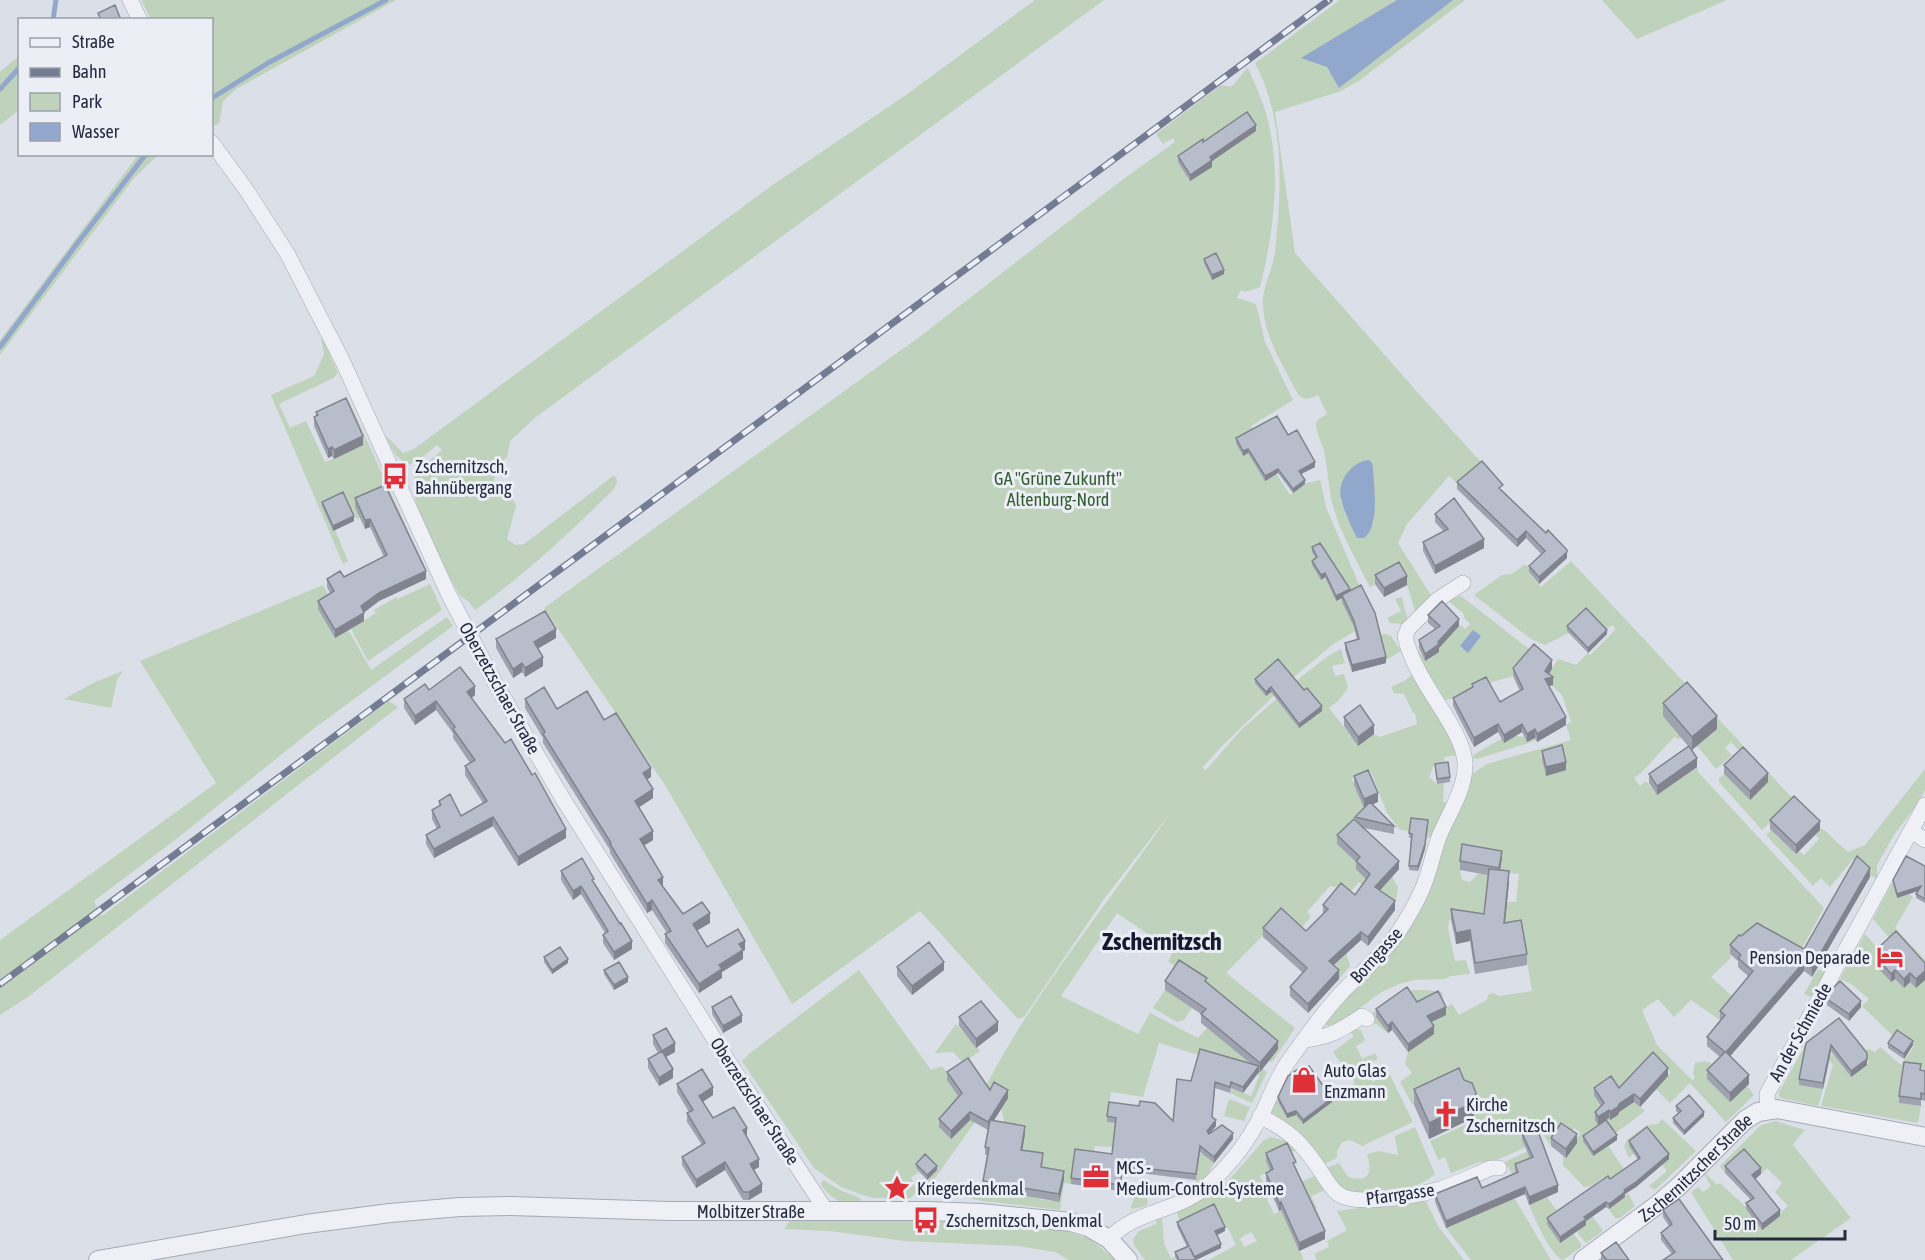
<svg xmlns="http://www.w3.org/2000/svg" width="1925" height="1260" font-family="'Asap Condensed',sans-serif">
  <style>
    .green { fill: #bfd2bb; fill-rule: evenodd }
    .water { fill: #91a8cc }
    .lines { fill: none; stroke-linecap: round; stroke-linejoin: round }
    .stream { stroke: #91a8cc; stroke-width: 5 }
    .minor-casing { stroke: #a4a9b5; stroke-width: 16 }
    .tertiary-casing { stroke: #a4a9b5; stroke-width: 20 }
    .minor { stroke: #eef0f6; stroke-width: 15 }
    .tertiary { stroke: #eef0f6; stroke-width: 18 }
    .rail-casing { stroke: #737c93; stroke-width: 7 }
    .rail { stroke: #ebeef5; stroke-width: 4.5; stroke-dasharray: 14; stroke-linecap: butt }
    .wall { fill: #9ea3af }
    .shaded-wall { fill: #81848e }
    .building { fill: #b8bdcb; stroke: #81848e; stroke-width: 1.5 }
    .labels { text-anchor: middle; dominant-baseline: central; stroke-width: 6; stroke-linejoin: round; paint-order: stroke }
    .poi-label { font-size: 18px; fill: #242b3f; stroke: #ebeef5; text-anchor: start }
    .park-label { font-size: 18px; fill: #335c2f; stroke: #ebeef5 }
    .street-label { font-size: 18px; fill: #242b3f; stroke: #ebeef5 }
    .district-label { font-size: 24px; font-weight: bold; fill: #161c2f; stroke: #ebeef5 }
  </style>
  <rect width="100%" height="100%" fill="#dbdfe8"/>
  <path class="green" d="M141,0H396L236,89L223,101L219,124L212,126V20L151,19Z
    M1035,0H1104L536,417L510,441L507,457L497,467L492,489L505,492L512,496L516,506L507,539L516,545L524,544L613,476L616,477L617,482L614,489C569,533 526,574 475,610L468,601L460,596C447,571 409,508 414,480C417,468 434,458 442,450L437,445L419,460L410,464C396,460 392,449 386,436L403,453L414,449L774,184L906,95Z
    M1340,0H1465L1360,80L1341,91L1275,112L1295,253L1427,403L1492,474L1469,495L1449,476L1407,524L1398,543L1432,597L1416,614L1407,585L1399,571L1370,587C1356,560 1339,531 1332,502C1328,485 1328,468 1324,451C1321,440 1314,430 1317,420L1327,414L1318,395C1311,398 1304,402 1298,394C1284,367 1264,337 1263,305C1262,287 1273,269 1275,251C1282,188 1285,120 1255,63ZM1373,469L1374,522L1364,538H1357L1340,500Z
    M1602,0H1727L1637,39Z
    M19,56V110L0,125V72Z
    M1248,68C1256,87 1265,105 1269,125C1281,177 1273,235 1260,287L1245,292L1241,290L1237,298L1256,304L1265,342L1293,400L1251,426L1277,475L1290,495L1307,483L1320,480L1326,507L1366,601L1370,622L1332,645L1289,681L1220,748L1202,768L1206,770L1240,731L1301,677L1328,656L1341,649L1345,663L1332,666L1335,676L1344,674L1348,688L1338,701L1329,708L1358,745L1374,734L1380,737L1417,724L1415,713H1413L1404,694L1394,693L1391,687L1404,681L1416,672L1448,730L1457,755L1444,757L1445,763L1434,765L1429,777L1437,784L1444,783L1443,802L1450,803L1432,837C1420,837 1411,830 1400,830L1387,813L1371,772L1352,779L1364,808V817L1338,844L1360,866L1392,877L1398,887L1396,902L1381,890L1376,896L1359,882L1350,892L1343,888L1330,886L1307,912L1311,917L1297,932L1281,917L1226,973L1295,1028L1273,1061L1267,1063L1179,968L1168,962L1173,951L1117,913L1061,996L1138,1034L1150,1013L1198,1038L1207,1028L1267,1072L1252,1103L1230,1093L1231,1088L1251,1096L1259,1076L1229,1064L1159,1043L1143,1097L1111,1092L1107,1122L1117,1124L1113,1147L1095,1146L1093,1157L1071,1184L1064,1183L1060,1210L983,1201L948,1194L947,1188L955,1181L969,1185L968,1195L981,1196L983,1188L1014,1194L1007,1131L1001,1109L1007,1098L975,1122L930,1185L927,1180L937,1170L920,1172L911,1177L917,1191L911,1198H873L862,1195L841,1187L814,1168L742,1061L749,1054L859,970L931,1070L942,1066L951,1078L970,1120C1019,1008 1103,913 1171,812L1104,899L1024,1017L1018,1019L920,911L792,1004L665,785L544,608L922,335L1122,180L1175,142L1173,138L1163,144L1156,134L1221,85L1230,87C1238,82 1241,73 1248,68ZM1043,1176L1059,1202L1039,1199Z
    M138,155H158L135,177L0,355V340Z
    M321,335L338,373L333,378L279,404L290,428L306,421L325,462L334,459L345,403L349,401L410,535L380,548L376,541L401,529L365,516L357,519L352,509L341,514L333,530H335L348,561L343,564L271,395L314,376L324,354Z
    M1571,561L1794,800L1762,830L1719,782V778L1724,774L1750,800L1768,782L1731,742L1725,748L1732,755L1716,769L1697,746L1716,729L1679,739L1674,737L1642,772L1634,778L1640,786L1646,781L1657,795L1697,767L1698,772L1824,908L1802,948L1783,946L1765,925L1730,954L1731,958L1711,977L1732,996L1739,998L1720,1020L1691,1000L1674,1017L1658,999L1642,1010L1657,1045L1692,1080L1695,1078L1693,1073L1695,1063L1705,1061L1711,1063L1712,1067L1747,1086L1754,1095L1726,1122L1690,1083L1670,1103L1656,1089L1671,1072L1655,1058L1632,1100L1645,1111L1613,1135L1598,1130L1625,1171L1610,1184L1604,1177L1591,1186L1584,1187L1563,1165V1156L1581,1133L1574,1128L1568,1136L1549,1144L1540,1128L1526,1147L1492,1162H1479L1451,1173L1445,1157L1438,1160L1430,1141L1474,1121L1476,1109L1412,1104L1400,1082L1412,1073L1405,1064L1408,1052L1434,1034L1407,995L1388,1033L1373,1022L1371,1016C1374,1010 1379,1007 1384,1003C1404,987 1418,989 1442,992L1443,997L1426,1005L1443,1009L1452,1004L1459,1015L1487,1000L1488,995L1493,993L1499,996L1532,991L1522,932L1505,926L1507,902H1516L1519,874L1500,872L1502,860L1460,870L1462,880L1470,882L1479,873L1491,875L1485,919L1459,921L1449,920L1448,928L1455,961L1466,960L1470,974L1451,976L1445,979L1414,980L1399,984L1380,993L1344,1020L1328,1026L1324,1023L1330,1014L1389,953L1472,774L1487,764L1571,740L1566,725L1571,722L1562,695L1545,679L1558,659L1576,665L1588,653L1590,655L1616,629L1612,625L1604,631H1567L1569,633L1545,645L1531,639L1474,595L1502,575L1512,574L1524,565L1534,567L1529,573L1541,587Z
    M430,584L442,610L368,661L351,629L376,613L374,610L397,597L398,599Z
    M323,585L371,670L447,617L453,626L312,730L180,836L94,901L102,916L389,701L398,707L28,997L0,1015V940L216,783L140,661Z
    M1461,596L1534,653L1513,676L1469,689L1451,699L1443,700L1416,651L1417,649L1426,661L1432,641L1461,625L1465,629L1473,622L1470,624L1465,619L1463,613L1447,600Z
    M1402,597L1408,621L1402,624L1390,623L1387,618L1401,611L1395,599Z
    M1385,634L1391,636L1401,651L1383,662L1379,635Z
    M123,671L117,680L111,708L64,699L95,682Z
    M1515,736L1525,737L1528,742L1536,738L1535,741L1477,759H1474L1473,755L1501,739Z
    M1925,769V790L1919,802L1894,835L1877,865V879L1871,876L1854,858L1830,887L1821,878L1813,886L1766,835L1771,830L1796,854L1799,851L1804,855L1819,839L1816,835L1822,828L1848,852L1865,845Z
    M1900,868L1893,885L1897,898L1908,894L1913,897L1895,928L1925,960V1070L1904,1067L1899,1103L1921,1106L1918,1123L1821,1106L1833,1065L1825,1054L1830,1056L1833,1054L1851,1077L1869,1063L1862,1053L1868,1049L1875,1052L1880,1047L1901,1065L1914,1046L1897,1034L1895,1038L1862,1006L1869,999L1851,984L1840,979L1865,934L1882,953L1893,942L1873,919Z
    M1346,953L1350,966L1339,979L1330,970Z
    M1818,969L1826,973L1812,997L1804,994Z
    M1165,990L1192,1008L1184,1020L1177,1022L1153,1008Z
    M956,1024L980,1051L963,1063L953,1052L935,1053Z
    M1357,1029L1361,1030L1365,1041L1356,1046L1362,1059L1375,1053L1378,1059L1364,1065L1372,1082L1390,1075L1413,1122L1362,1146L1350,1140L1342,1142L1337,1151V1158L1322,1165L1297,1133L1270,1112L1275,1096L1287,1118L1296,1115L1303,1124L1355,1083L1333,1052L1354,1036L1349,1031Z
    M1806,1044L1818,1059L1799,1084L1823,1089L1818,1106L1781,1098L1779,1096V1092Z
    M1229,1099L1250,1107L1244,1121L1224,1116Z
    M1662,1119L1696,1151L1655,1190L1649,1186L1667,1171L1662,1165L1629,1146L1634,1153L1629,1158L1624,1147L1627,1140L1647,1125L1658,1124Z
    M1775,1121L1805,1130L1799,1136L1793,1145L1851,1218L1791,1260H1733L1691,1192L1698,1187L1703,1192L1711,1186L1704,1174L1705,1173L1717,1185L1720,1183L1747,1208L1762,1230L1779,1217L1778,1215L1788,1206L1775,1192L1782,1183L1767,1168L1761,1174L1725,1173L1720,1166L1761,1125Z
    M1415,1127L1435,1174C1417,1191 1367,1201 1344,1190C1337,1187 1331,1176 1325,1169L1339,1163L1348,1177C1371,1183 1372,1172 1367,1154L1379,1151L1398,1155L1395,1136Z
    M1271,1137L1292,1143L1296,1147L1295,1151L1266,1161L1270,1171L1260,1176L1268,1193L1265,1195L1274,1214L1306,1199L1299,1183L1315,1176L1327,1189L1311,1196L1317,1208L1305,1214L1290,1229L1304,1260H1209L1236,1245L1228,1228L1181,1224L1176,1211L1216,1191L1228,1181L1264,1140ZM1251,1232L1257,1241L1244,1247L1240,1238Z
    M1528,1151L1531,1159L1524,1194L1505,1162Z
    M1187,1152L1203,1154L1214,1163L1207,1176L1195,1187L1198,1164Z
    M823,1180L840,1190L860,1198L861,1204C840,1204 834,1201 821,1185Z
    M1138,1186H1140L1148,1201L1146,1206L1132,1209L1131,1207Z
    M1628,1193L1635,1206L1620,1218H1615L1609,1209L1625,1197Z
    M1547,1197L1581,1244V1247L1563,1260C1551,1256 1534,1218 1529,1204Z
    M1425,1199L1438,1226L1464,1260H1317L1314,1254L1329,1247L1327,1241L1347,1230L1337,1211Z
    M1513,1199H1515L1551,1260H1471L1446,1228Z
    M1582,1202L1603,1231L1586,1243L1576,1231L1591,1217Z
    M1162,1216L1164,1244L1171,1258L1174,1257L1176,1260H1145L1134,1245L1133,1239L1139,1231L1156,1224V1218Z
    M913,1217V1224L940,1225L941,1218L1063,1230L1087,1238L1099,1246L1115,1260H1069L1055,1252L1018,1246L905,1241L830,1231L784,1229L791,1219Z"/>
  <path class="water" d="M1397,0H1453L1339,88L1327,67L1301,58Z
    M1369,460L1372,463L1373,469C1374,488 1380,526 1364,538H1357C1353,531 1350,524 1347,516C1340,500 1336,487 1348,472C1354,465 1360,461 1369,460Z
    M1473,630L1481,636L1468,653L1460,646Z"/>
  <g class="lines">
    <path class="stream" d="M53,20L56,0
      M0,89L20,67
      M212,98L268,63L386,0
      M0,347L79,241L146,154"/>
    <g class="minor-casing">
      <path id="minor" d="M130,0L140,20
        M212,143L245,188L287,253L342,360L448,593L495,683L563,799L730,1064L827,1212
        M1911,831L1925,840
        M1304,1040C1331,1037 1341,1030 1362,1016L1367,1019
        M1768,1109L1767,1094L1925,805
        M1260,1116C1289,1131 1300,1141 1318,1167C1324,1176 1329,1186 1337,1193C1355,1208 1419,1195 1440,1189C1458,1183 1474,1175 1491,1168H1499
        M1109,1239C1135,1210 1178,1212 1207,1186C1229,1166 1249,1140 1262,1114C1270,1097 1276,1080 1286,1065C1304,1039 1323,1012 1344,990C1363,971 1382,955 1397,934C1409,916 1422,894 1428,873C1433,859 1435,844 1442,830C1452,808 1466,787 1465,762C1463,744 1453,728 1444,713C1430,691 1410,662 1405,636L1408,629L1437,600L1463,583"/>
    </g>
    <g class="tertiary-casing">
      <g id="tertiary">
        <path id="s1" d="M98,1260L306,1224L390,1213L460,1207L511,1206L669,1211H928L980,1213L1071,1222L1088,1227L1109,1239L1128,1260"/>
        <path id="s2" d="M1583,1260L1657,1205L1679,1186L1745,1120L1758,1112L1777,1109L1925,1137"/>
      </g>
    </g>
    <use href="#minor" class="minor"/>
    <use href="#tertiary" class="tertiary"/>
    <g class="rail-casing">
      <path id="rail" d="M0,984L1329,0"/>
    </g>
    <use href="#rail" class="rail"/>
  </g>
  <path class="wall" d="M1256,131L1212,161V167L1190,181L1178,162V156L1203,142Z
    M1204,259L1224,274L1212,280L1204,263Z
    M316,412L363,445L334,459L332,456L328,458L314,426V417L316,416Z
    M1288,435L1315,467L1301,474L1305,484L1293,493L1278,473L1265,481L1248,453L1243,456L1236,443V438Z
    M1457,482L1503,491L1567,558L1539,584L1529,572V566L1541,554L1526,538L1517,547L1457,489Z
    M355,498L426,579L379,601L364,612V621L335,638L318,609V601L330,593L327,587V579L344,577L384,557L370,527L365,529L355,507Z
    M322,502L354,521L333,531L322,506Z
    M1435,514L1484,548L1435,574L1423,551V542L1444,532L1435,522Z
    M1312,547L1350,591L1386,663L1352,672L1345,650V643L1357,640L1354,627L1342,602V598L1336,601L1325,577L1321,580L1312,565V561L1316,558L1312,552Z
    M1375,575L1407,585L1384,597L1375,584Z
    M1428,615L1459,626L1439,648V652L1425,661L1419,648V640L1435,629L1428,623Z
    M1567,626L1607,634L1588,653L1567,631Z
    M556,638L538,648L543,666L525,677L522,672L513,678L496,648V639Z
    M1513,668L1552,669L1549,674L1553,685L1549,686L1566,725L1537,742L1535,738L1527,742L1522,732L1504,743L1498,732L1474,747L1453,706V698L1472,687V684L1500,702L1520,691L1513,676Z
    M1255,679L1304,690L1322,711L1299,728L1271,692L1266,696L1255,683Z
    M429,690L475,695L472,698L566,838L518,866L493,826L434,858L426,844V835L437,829L432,819V810L439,806V801L461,816L483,803L465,775V766L470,763L453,738V733L436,710L415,725L404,708V699Z
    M525,699L557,709L604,720L651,777L647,779L653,798L639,807L653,840L644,845L663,886L683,914L710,923L697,930L707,947L745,950L743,951V959L722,972V978L699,993L665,943V934L667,933L652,910L647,913L610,853V850L543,743V738L525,708Z
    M1663,703L1717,729L1692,750L1697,767L1657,795L1649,783V774L1688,746L1663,716Z
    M1344,717L1374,734L1358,746L1344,726Z
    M1542,751L1566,770L1546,776L1542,759Z
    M1435,764L1450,777V782L1437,784Z
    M1724,765L1768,782L1750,800L1724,774Z
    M1354,776L1378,802L1373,804L1394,826V834L1364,828L1399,869L1380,890L1395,910L1368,946L1361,940L1334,965L1339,979L1308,1013L1290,996V987L1303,973L1263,937V928L1306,931L1323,914V905L1355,895L1366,879L1356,869V862L1337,844V835L1355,820V817L1365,807L1364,808L1354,785Z
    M1770,820L1820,830L1796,854L1770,829Z
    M1428,825L1425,849L1418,871L1409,870L1411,838H1409V833Z
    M1502,859L1500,870L1509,882L1505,923L1527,954V965L1475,974L1470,941L1456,944L1451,920V909L1484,914L1488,875L1460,870V861Z
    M1925,866V903L1916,898V894L1917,891L1897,898L1893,885V880Z
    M561,871L594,883L632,949L614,960L603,943V935L605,933L581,894L573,900L561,880Z
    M1870,877L1812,977L1804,971L1730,1056L1749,1084L1730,1102L1707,1079V1070L1720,1057L1707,1046V1037L1720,1020V1011L1749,977L1738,967V961L1730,954V945L1741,936L1804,949Z
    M1878,948L1925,963L1916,988L1910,982L1904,988L1895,979L1891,982L1880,970V961L1881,960L1878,957Z
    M544,957L568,963L552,974L544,962Z
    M897,967L944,970L912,995L897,976Z
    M604,970L628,982L614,990L604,974Z
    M1165,981L1207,983L1278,1049L1260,1072L1259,1071L1243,1093L1231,1088L1230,1093L1215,1088L1212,1117L1216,1126L1209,1134L1233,1139L1214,1163L1200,1152L1196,1180L1123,1171L1120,1191L1071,1184V1178L1112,1154L1115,1123L1107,1122V1116L1173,1121L1191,1081L1250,1063L1201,1023V1014L1165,990Z
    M1827,999L1861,1007L1849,1021L1827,1005Z
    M1417,1002L1446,1015L1431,1022L1434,1034L1408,1052L1392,1030L1388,1033L1376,1017V1009Z
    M712,1007L742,1022L723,1033L712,1014Z
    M959,1017L998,1031L976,1048L959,1026Z
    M1839,1018L1867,1065L1851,1077L1831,1051L1823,1089L1799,1085V1079Z
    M653,1035L675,1052L666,1057L673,1078L659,1086L648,1068V1059L658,1053L653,1044Z
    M1888,1043L1913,1045L1904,1059L1888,1048Z
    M1921,1071H1925V1101L1921,1100V1106L1899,1103V1096Z
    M947,1072L1008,1098L994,1120L1025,1134L1022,1150L1043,1161L1042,1167L1064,1179L1059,1202L983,1188V1181L987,1155H985V1147L988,1130L970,1120L951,1139L939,1127V1119L958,1096L947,1080Z
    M1300,1072L1332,1102L1303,1124L1296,1115L1287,1118L1278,1102V1097Z
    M1668,1076L1640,1107L1634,1102L1619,1112L1618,1115L1610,1120L1609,1118L1598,1125L1595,1120V1112L1601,1106L1594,1095V1088H1619Z
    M677,1084L713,1095L703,1102L713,1118L746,1137L759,1167L754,1170L762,1192L749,1200H743L725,1170L696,1188L682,1165V1157L702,1145L687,1122V1113L689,1112L677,1092Z
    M1414,1089L1476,1109L1473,1118L1429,1139L1414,1105Z
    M1676,1106L1704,1116L1684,1135L1673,1123V1118L1678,1113L1676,1111Z
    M1522,1133L1558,1192L1529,1205L1525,1194L1446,1228L1435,1202V1194L1482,1188L1515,1174V1164L1530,1158L1522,1140Z
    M1583,1136L1617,1140L1593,1156L1583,1141Z
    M1551,1138L1577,1143L1566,1158L1551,1146Z
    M1629,1141L1669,1159L1636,1187L1625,1194V1197L1609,1209L1606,1207L1586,1221V1225L1560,1243L1547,1224V1218L1610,1179L1638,1160L1629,1146Z
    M1266,1153L1296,1168L1325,1239L1299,1251L1281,1210L1279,1211L1266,1181V1173L1270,1171L1266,1161Z
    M916,1164L937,1170L927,1180L916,1168Z
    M1725,1166L1761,1174L1755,1179L1780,1216L1762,1230L1746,1209V1203L1751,1200L1725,1173Z
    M1663,1210L1723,1260L1672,1254L1661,1240V1233L1669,1226L1663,1217Z
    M1177,1222L1225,1231L1217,1235L1221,1248L1196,1260H1177L1175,1257V1252L1187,1247L1177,1226Z
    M1601,1253L1629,1260H1601Z"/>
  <path class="shaded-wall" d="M1256,125V131L1212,161V167L1190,181V175L1210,157Z
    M1224,270V274L1212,280V275Z
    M363,436V445L334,459V450Z
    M332,447V456L328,458V449Z
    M1248,449V453L1243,456V451Z
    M1315,462V467L1299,475V471Z
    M1278,469V473L1265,481V476Z
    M1305,480V484L1293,493V489Z
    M354,516V521L333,531V526Z
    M370,519V527L365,529V520Z
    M1526,531V538L1517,547V540Z
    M1484,539V548L1435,574V566Z
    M1567,552V558L1539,584V577Z
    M426,571V579L379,601L361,615V606L379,593Z
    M1325,573V577L1321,580V575Z
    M1407,576V585L1384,597V588Z
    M1350,589V594L1342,595V598L1336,601V596Z
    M364,613V621L335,638V630Z
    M1459,619V626L1439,648V652L1425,661V654L1438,642Z
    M556,629V638L534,651V642Z
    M1607,630V634L1588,653V648Z
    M543,657V666L525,677V668Z
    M1386,657V663L1352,672V665Z
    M1552,660V669L1545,679V671Z
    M522,663V672L513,678V669Z
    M1553,677V685L1545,687V679Z
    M475,686V695L467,701V692Z
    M1271,687V692L1266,696V692Z
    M436,701V710L415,725V716Z
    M1322,706V711L1299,728V724Z
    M1717,716V729L1692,750V737Z
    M1566,717V725L1537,742V734Z
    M1498,724V732L1474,747V738Z
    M1522,724V732L1504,743V735Z
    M1374,725V734L1358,746V737Z
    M1535,729V738L1527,742V734Z
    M1697,758V767L1657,795V786Z
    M1566,762V770L1546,776V767Z
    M651,768V777L643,782V773Z
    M1768,773V782L1750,800V791Z
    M653,789V798L635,810V801Z
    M1378,793V802L1364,808V799Z
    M493,817V826L434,858V849Z
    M1428,820L1425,849L1418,871V866Z
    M1820,821V830L1796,854V845Z
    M566,829V838L518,866V857Z
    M653,831V840L640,848V839Z
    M1502,851V859L1499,876V868Z
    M1399,861V869L1375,896V887Z
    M1870,868V877L1812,977V968Z
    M1509,871V882L1504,934V923Z
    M663,877V886L658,880Z
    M581,886V894L573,900V891Z
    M1921,886V890L1897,898V894Z
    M652,900V910L647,913V904Z
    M1395,901V910L1368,946V937Z
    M710,913V923L693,933V924Z
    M1470,930V941L1456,944V933Z
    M1361,932V940L1329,969V961Z
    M632,941V949L614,960V952Z
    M745,941V950L743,951V959L722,972V978L699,993V984L739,944Z
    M568,959V963L552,974V970Z
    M944,962V970L912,995V986Z
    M1804,962V971L1726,1061V1052Z
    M1339,970V979L1308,1013V1004Z
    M1895,970V979L1891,982V974Z
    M1925,971V980L1916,988V979Z
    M1910,973V982L1904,988V979Z
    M628,977V982L614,990V985Z
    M1861,1001V1007L1849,1021V1014Z
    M1446,1007V1015L1427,1024V1016Z
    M742,1015V1022L723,1033V1026Z
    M998,1022V1031L976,1048V1039Z
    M1392,1022V1030L1388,1033V1026Z
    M1434,1026V1034L1408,1052V1044Z
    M1278,1041V1049L1260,1072V1063Z
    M1913,1041V1045L1904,1059V1054Z
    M675,1043V1052L662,1059V1051Z
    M1831,1045V1051L1823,1089V1083Z
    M1867,1059V1065L1851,1077V1071Z
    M1259,1066V1072L1243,1093V1087Z
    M1668,1068V1076L1640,1107V1099Z
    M673,1069V1078L659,1086V1078Z
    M1749,1075V1084L1730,1102V1093Z
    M713,1087V1095L699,1104V1096Z
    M1008,1090V1098L988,1130V1122Z
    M1476,1093V1109L1473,1118L1429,1139V1123Z
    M1634,1094V1102L1619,1112L1618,1115L1610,1120V1112L1619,1104Z
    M1332,1098V1102L1303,1124V1120Z
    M1609,1110V1118L1598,1125V1117Z
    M1296,1111V1115L1287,1118V1114Z
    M970,1112V1120L951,1139V1131Z
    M1704,1112V1116L1684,1135V1131Z
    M1216,1120V1126L1207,1137V1131Z
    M1025,1126V1134L1021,1158V1150Z
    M747,1128V1136L743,1130Z
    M1233,1133V1139L1214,1163V1157Z
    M1577,1134V1143L1566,1158V1149Z
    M1617,1135V1140L1593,1156V1152Z
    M1669,1154V1159L1636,1187L1625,1194V1197L1609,1209V1204L1624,1190Z
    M759,1159V1167L750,1172V1164Z
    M725,1162V1170L696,1188V1180Z
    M937,1166V1170L927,1180V1175Z
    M1761,1168V1174L1752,1182V1175Z
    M1064,1171V1179L1059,1202V1194Z
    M762,1184V1192L749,1200V1192Z
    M1558,1185V1192L1529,1205V1197Z
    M1525,1187V1194L1446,1228V1221Z
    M1281,1202V1210L1279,1211V1203Z
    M1606,1202V1207L1586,1221V1225L1560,1243V1237L1584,1217Z
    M1780,1210V1216L1762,1230V1224Z
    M1225,1227V1231L1215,1236V1231Z
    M1325,1231V1239L1299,1251V1243Z
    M1221,1244V1248L1196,1260H1194V1257Z"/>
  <path class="building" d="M115,5L121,20H101L98,13Z
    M1247,112L1256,125L1210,157L1212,160L1190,175L1178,156L1203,139V142Z
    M1216,253L1224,270L1212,275L1204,259Z
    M346,398L363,436L334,450L332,447L328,449L314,417L318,415L316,412Z
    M1277,416L1288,435L1297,430L1315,462L1299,471L1305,480L1293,489L1278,469L1265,476L1248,449L1243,451L1236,438Z
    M1482,461L1503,485L1499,488L1546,533L1548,530L1567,550V552L1539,577L1529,566L1545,551L1526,531L1517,540L1457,482Z
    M385,485L426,571L379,593L361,606L364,613L335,630L318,601L334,591L327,579L340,571L344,577L387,555L370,519L365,520L355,498Z
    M343,492L354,516L333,526L322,502Z
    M1454,498L1484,539L1435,566L1423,542L1448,529L1435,514Z
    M1320,543L1350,589L1336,596L1325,573L1321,575L1312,561L1317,557L1312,547Z
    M1399,562L1407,576L1384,588L1375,575Z
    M1361,585L1375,613L1386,657L1352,665L1345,643L1359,639L1354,621L1342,595Z
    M1442,601L1459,619L1438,642L1439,644L1425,654L1419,640L1440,626L1428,615Z
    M1586,608L1607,630L1588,648L1567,626Z
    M545,611L556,629L534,642L543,657L525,668L522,663L513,669L496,639Z
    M1534,644L1552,660L1545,671L1553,677L1545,679L1566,717L1537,734L1535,729L1527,734L1522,724L1504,735L1498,724L1474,738L1453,698L1473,687L1472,684L1486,677L1500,702L1523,689L1513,668Z
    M1278,659L1304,690L1307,688L1322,706L1299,724L1271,687L1266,692L1255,679Z
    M460,667L475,686L467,692L505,743L511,739L532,775L535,773L566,829L518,857L493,817L434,849L426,835L440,827L432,810L441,805L439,801L450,794L461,816L487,801L465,766L475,760L453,729L455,727L436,701L415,716L404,699L425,684L429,690Z
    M1687,682L1717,716L1692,737L1663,703Z
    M544,687L557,709L587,691L604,720L616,713L651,768L643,773L653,789L635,801L653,831L640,839L663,877L658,880L683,914L702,902L710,913L693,924L707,947L738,929L745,941L739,944L743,950L719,965L722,969L699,984L665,934L671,931L652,900L647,904L610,844L611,843L543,734L545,732L525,699Z
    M1360,705L1374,725L1358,737L1344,717Z
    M1562,745L1566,762L1546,767L1542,751Z
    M1689,746L1697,758L1657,786L1649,774Z
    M1743,747L1768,773L1750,791L1724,765Z
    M1448,762L1450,777L1437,779L1435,764Z
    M1368,770L1378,793L1364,799L1354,776Z
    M1794,796L1820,821L1796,845L1770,820Z
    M1370,802L1394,826L1355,817Z
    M1411,818L1428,820L1425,844L1418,866H1409L1412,834L1409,833Z
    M1354,819L1399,861L1375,887L1395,901L1368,937L1361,932L1329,961L1339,970L1308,1004L1290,987L1307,968L1263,928L1281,908L1306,931L1328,909L1323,905L1341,883L1355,895L1370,874L1356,861L1360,857L1337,835Z
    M1462,844L1502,851L1499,868L1460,861Z
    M1857,856L1870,868L1812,968L1804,962L1726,1052L1749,1075L1730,1093L1707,1070L1725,1052L1707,1037L1725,1015L1720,1011L1753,971L1738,958L1741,955L1730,945L1739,935L1741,936L1757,923L1804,949Z
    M1906,856L1925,866V899L1916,894L1921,886L1897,894L1893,880Z
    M582,858L594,879L592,880L620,924L621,923L632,941L614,952L603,935L608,931L581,886L573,891L561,871Z
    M1489,869L1509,871L1504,923L1521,920L1527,954L1475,963L1470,930L1456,933L1451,909L1484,914Z
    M1896,931L1925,963V971L1916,979L1910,973L1904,979L1895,970L1891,974L1880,961L1885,957L1878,948Z
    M929,942L944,962L912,986L897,967Z
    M560,947L568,959L552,970L544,957Z
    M1179,960L1207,978L1205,981L1278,1041L1260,1063L1201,1014L1206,1009L1165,981Z
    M619,962L628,977L614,985L604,970Z
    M1840,981L1861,1001L1849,1014L1827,999L1831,990Z
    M1407,987L1417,1002L1438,991L1446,1007L1427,1016L1434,1026L1408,1044L1392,1022L1388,1026L1376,1009Z
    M731,996L742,1015L723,1026L712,1007Z
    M981,1001L998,1022L976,1039L959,1017Z
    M1839,1018L1867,1053V1059L1851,1071L1831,1045L1823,1083L1799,1079L1806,1043Z
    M666,1028L675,1043L662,1051L653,1035Z
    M1897,1030L1913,1041L1904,1054L1888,1043Z
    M1200,1049L1259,1066L1243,1087L1231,1082L1230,1087L1215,1082L1212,1117L1216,1120L1207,1131L1209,1134L1222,1125L1233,1133L1214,1157L1200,1146L1196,1174L1123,1166L1120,1185L1071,1178L1075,1149L1112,1154L1116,1118L1107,1116L1109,1102L1139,1106L1140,1101L1155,1103L1173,1121L1177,1079L1191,1081Z
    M662,1051L673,1069L659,1078L648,1059Z
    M1653,1052L1668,1068L1640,1099L1634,1094L1619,1104L1618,1107L1610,1112L1609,1110L1598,1117L1595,1112L1604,1103L1594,1088L1611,1076L1619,1088Z
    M968,1058L990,1090L994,1082L1008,1090L988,1122L970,1112L951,1131L939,1119L962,1093L947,1072Z
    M1904,1062L1921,1064L1920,1070L1925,1071V1094L1921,1093V1099L1899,1096Z
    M1309,1066L1332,1098L1303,1120L1296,1111L1287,1114L1278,1097L1288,1076L1298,1069L1300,1072Z
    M1459,1068L1464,1080L1472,1083L1476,1093L1473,1103L1429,1123L1414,1089Z
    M702,1069L713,1087L699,1096L713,1118L734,1107L747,1128L743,1130L759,1159L750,1164L762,1184L749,1192H743L725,1162L696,1180L682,1157L705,1143L687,1113L693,1110L677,1084Z
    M1689,1095L1704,1112L1684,1131L1673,1118L1681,1111L1676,1106Z
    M990,1120L1025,1126L1021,1150L1043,1153L1041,1167L1064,1171L1059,1194L983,1181L989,1148L985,1147Z
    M1606,1120L1617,1135L1593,1152L1583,1136Z
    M1561,1123L1577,1134L1566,1149L1551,1138Z
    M1536,1126L1558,1185L1529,1197L1525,1187L1446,1221L1435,1194L1477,1177L1482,1188L1518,1172L1515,1164L1533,1157L1522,1133Z
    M1647,1127L1669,1154L1636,1182L1624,1190L1625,1192L1609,1204L1606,1202L1584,1217L1586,1219L1560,1237L1547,1218L1608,1176L1610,1179L1640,1158L1629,1141Z
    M1287,1143L1296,1162L1293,1163L1325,1231L1299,1243L1281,1202L1279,1203L1266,1173L1273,1169L1266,1153Z
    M1744,1149L1761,1168L1752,1175L1780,1210L1762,1224L1746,1203L1754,1198L1725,1166Z
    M925,1154L937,1166L927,1175L916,1164Z
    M1679,1199L1723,1260H1663L1675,1252L1661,1233L1672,1224L1663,1210Z
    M1214,1204L1225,1227L1215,1231L1221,1244L1194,1257L1190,1248L1196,1260H1179L1175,1252L1189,1246L1177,1222Z
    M1616,1242L1629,1260H1607L1601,1253Z"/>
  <defs>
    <g id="bus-bare" transform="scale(2.07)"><path d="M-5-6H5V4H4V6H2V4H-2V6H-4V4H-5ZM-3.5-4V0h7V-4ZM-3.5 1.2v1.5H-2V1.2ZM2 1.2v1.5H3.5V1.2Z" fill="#dd3038" stroke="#ebeef5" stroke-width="2.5" paint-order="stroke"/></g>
    <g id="hotel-bare" transform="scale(2.07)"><path d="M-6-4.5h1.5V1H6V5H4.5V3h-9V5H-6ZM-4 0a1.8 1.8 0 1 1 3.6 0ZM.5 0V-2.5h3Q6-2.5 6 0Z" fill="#dd3038" stroke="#ebeef5" stroke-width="2.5" paint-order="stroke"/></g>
    <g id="shop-bare" transform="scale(2.07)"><path d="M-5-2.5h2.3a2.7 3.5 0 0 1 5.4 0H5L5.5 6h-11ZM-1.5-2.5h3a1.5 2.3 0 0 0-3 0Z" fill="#dd3038" stroke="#ebeef5" stroke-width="2.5" paint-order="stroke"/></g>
    <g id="church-bare" transform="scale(2.07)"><path d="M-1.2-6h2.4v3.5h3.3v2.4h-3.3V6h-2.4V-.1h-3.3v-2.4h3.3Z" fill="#dd3038" stroke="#ebeef5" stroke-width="2.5" paint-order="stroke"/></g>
    <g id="office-bare" transform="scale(2.07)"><path d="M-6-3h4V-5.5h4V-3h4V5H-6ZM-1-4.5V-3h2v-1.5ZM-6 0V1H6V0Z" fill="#dd3038" stroke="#ebeef5" stroke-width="2.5" paint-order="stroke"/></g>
    <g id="sight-bare" transform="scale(2.07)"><path d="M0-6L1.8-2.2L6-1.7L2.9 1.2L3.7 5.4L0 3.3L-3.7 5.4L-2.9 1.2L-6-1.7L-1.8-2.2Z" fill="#dd3038" stroke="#ebeef5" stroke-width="2.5" paint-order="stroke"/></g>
  </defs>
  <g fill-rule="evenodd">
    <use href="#bus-bare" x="395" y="476"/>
    <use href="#hotel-bare" x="1890" y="957"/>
    <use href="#shop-bare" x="1304" y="1080"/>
    <use href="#church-bare" x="1446" y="1114"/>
    <use href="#office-bare" x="1096" y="1177"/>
    <use href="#sight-bare" x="897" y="1188"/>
    <use href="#bus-bare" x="926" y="1220"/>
  </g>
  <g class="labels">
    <g class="poi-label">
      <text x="415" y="466">Zschernitzsch,<tspan x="415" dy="21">Bahnübergang</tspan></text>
      <text x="1870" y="957" text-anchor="end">Pension Deparade</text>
      <text x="1324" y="1070">Auto Glas<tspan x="1324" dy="21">Enzmann</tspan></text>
      <text x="1466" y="1104">Kirche<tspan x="1466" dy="21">Zschernitzsch</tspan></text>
      <text x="1116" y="1167">MCS -<tspan x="1116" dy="21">Medium-Control-Systeme</tspan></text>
      <text x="917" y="1188">Kriegerdenkmal</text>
      <text x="946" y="1220">Zschernitzsch, Denkmal</text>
    </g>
    <g class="park-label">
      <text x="1058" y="478">GA "Grüne Zukunft"<tspan x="1058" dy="21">Altenburg-Nord</tspan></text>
    </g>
    <g class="street-label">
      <text transform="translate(500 688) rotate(61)">Oberzetzschaer Straße</text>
      <text transform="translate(1376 955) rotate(-48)">Borngasse</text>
      <text transform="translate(1800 1032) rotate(-61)">An der Schmiede</text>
      <text transform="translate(755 1101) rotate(57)">Oberzetzschaer Straße</text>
      <text stroke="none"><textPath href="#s2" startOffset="146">Zschernitzscher Straße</textPath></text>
      <text transform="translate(1400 1194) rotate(-8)">Pfarrgasse</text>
      <text stroke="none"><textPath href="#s1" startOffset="657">Molbitzer Straße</textPath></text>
    </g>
    <g class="district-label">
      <text x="1162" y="941">Zschernitzsch</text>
    </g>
  </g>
  <rect x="18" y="18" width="195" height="138" fill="#ebeef5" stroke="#9ba0ac" stroke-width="1.5"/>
  <rect x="30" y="38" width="30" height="9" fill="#eef0f6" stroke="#9ba0ac" stroke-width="1.5"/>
  <text x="72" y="48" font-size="18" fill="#242b3f">Straße</text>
  <rect x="30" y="68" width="30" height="9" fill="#737c93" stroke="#9ba0ac" stroke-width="1.5"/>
  <text x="72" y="78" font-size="18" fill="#242b3f">Bahn</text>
  <rect x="30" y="93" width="30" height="18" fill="#bfd2bb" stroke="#9ba0ac" stroke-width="1.5"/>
  <text x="72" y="108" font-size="18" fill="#242b3f">Park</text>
  <rect x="30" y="123" width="30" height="18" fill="#91a8cc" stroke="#9ba0ac" stroke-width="1.5"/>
  <text x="72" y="138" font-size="18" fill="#242b3f">Wasser</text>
  <path d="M1715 1230v9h130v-9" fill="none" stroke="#242b3f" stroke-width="3"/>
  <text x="1724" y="1230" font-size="18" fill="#242b3f" stroke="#ebeef5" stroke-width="4.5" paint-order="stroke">50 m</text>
</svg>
